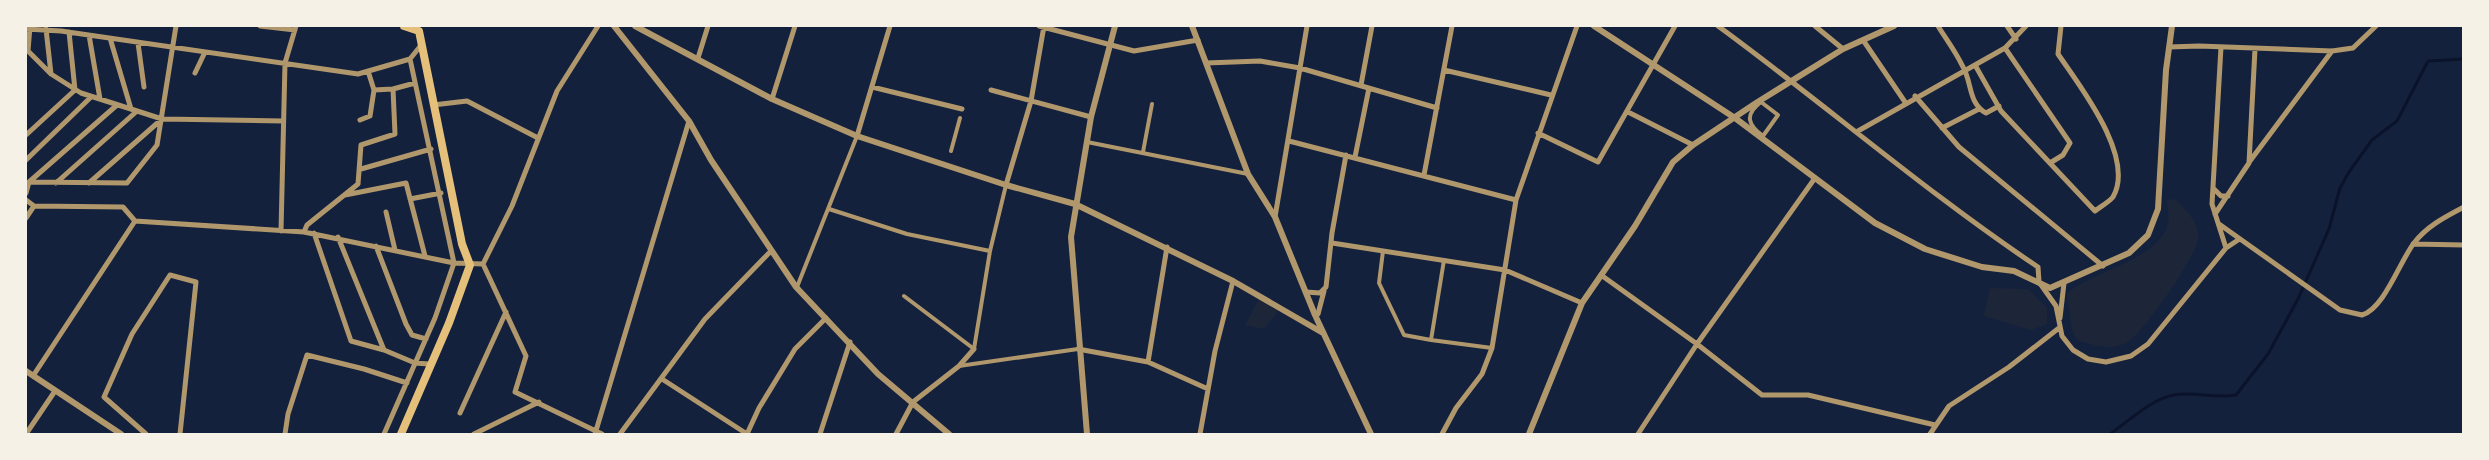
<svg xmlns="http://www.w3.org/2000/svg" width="2489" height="460" font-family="'Sofia Sans Condensed',sans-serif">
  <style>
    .green { fill: #1d2539 }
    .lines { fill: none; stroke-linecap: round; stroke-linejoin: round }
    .stream { stroke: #0b132b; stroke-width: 3 }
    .pedestrian { stroke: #b1986c; stroke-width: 4 }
    .minor { stroke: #b1986c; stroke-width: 5 }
    .tertiary { stroke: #b1986c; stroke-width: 6 }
    .secondary { stroke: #e5c07b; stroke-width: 8 }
  </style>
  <rect width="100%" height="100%" fill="#14213d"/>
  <path class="green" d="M2176,199C2185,210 2200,222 2198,238C2197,256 2142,335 2126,343C2109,351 2094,345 2077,340L2072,330L2067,294C2091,271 2160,260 2168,223C2170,217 2167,207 2167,200Z
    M1990,288L2028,289L2047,308V324L2031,330L1984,316Z
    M1260,297L1281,308L1264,329L1245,325Z"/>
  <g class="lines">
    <path class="stream" d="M2110,434C2129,421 2151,399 2174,395C2195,391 2215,399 2236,395L2268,354L2298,299L2329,229L2340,188L2349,172L2372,140L2397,121L2428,61L2464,59"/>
    <path class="pedestrian" d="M1761,102L1778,115L1763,136C1748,125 1744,115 1761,102Z
      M1087,142L1248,174
      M951,151L960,118
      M1143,152L1152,104
      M829,209L907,234L990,251
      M1383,251L1379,283L1404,335L1431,340
      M1444,260L1431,340L1492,348
      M797,287L857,136
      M904,296L974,349L990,251L1006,185
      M959,366L1078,349"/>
    <path class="minor" d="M30,26L28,51L51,74L81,93L162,119L283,121
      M260,26L295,30
      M1039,26L1134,51L1198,40
      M1718,26C1826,105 1927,193 2038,267L2039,282L2056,306L2062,336L2073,350L2088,359L2106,362L2131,356L2148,344L2226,248L2238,240
      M1815,26L1843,49
      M1938,26C1946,39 1956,52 1963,67C1972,82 1968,103 1986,113L1999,106
      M2007,26L2016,39
      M26,29L61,31L358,74L410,59L422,44
      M46,29L51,74
      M89,35L100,99
      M110,38L131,109
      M1863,40L1905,102
      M138,43L144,87
      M2169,47L2199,46L2332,51L2353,48L2376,26
      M2221,47L2212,204L2226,248
      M2005,48L2070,143L2063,155L2050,163
      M698,58L708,26
      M1206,63L1260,61L1300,68L1437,108
      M1975,65L2001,111L2095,211C2100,207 2109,202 2113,197C2136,157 2079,85 2058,54L2061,26
      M1444,70L1551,95
      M195,73L205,52
      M1361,85L1372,26
      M872,87L962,109
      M374,90L393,89
      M991,90L1091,117
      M1915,96L1959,147L2103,266
      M772,99L795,26
      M433,105L467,101L538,138
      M1628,112L1693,145
      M360,120L370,116L374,90L368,71
      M1942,128L1979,109
      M1858,131L2005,48L2026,26
      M1538,133L1598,162L1675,26
      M26,135L75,90L69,32
      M857,136L890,26
      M1289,141L1516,200
      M1355,157L1369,88
      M26,160L91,97
      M2250,161L2332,51
      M361,169L431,149
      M1424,175L1452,26
      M29,182L117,105
      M56,183L137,111
      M89,183L162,119
      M1006,185L1031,101L1044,26
      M2213,188L2221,196H2228
      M26,193L29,182L127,183L157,145L176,26
      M345,195L406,183L425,256
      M410,199L441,193
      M26,200L34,206L123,207L135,221L304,232L454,263L483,264L512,206L557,91L598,26
      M386,212L395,250
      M2215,214L2249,163L2255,49
      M1275,217L1307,26
      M26,218L34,206
      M2219,224L2340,310L2362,315C2384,309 2400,261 2414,243C2427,226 2445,217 2464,207
      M281,231L285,63L296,26
      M304,232L307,225L358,184L361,145L395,134L393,89L415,83
      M314,233L351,341L384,350
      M338,237L384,350L415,363L429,364
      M1332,243L1505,270L1582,303
      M2413,244L2464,245
      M376,246L406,324L412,335L426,339
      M483,264L526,356L515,392L602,434
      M1601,275L1697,344L1762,395H1808L1935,425
      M1306,292L1320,293L1326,287L1332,233L1346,155
      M1315,315L1318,314L1324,291
      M2060,318L2064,283
      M1078,349L1148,362L1208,389
      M1148,362L1167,247
      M33,376L135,221
      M662,379L747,434
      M460,413L506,312
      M26,434L55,391
      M146,434L104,397L132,334L170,275L196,282L180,434
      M285,434L288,414L307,355L364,369L407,383
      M384,434L435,318L454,263L410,59
      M474,434L539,402
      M595,434L689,121
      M620,434L705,319L771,251
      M747,434L759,408L795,349L826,318
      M820,434L850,342
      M896,434L913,402L959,366L974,349
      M1200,434L1215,351L1233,281
      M1442,434L1456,408L1482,374L1492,348L1516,200L1577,26
      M1638,434L1697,344L1815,178
      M1930,434L1949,406L2009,367L2059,328"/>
    <path class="tertiary" d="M614,26L689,121L711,160L796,287L878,374L949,434
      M635,26L772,99L857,136L1006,185L1075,204L1233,281L1323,333
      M1192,26L1248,174L1275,217L1315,315L1371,434
      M1594,26L1735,118L1875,223L1925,249L1982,267L2014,271L2050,288L2129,253L2148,235L2158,209L2166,70L2172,26
      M26,371L121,434
      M1087,434L1071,237L1091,117L1115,26
      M1529,434L1582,303L1635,226L1673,162L1693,145L1756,103L1843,49L1894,26"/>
    <path class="secondary" d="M401,434L449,323L470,265L462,244L419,31L404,26"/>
  </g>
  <rect width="2489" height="460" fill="none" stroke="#f6f1e7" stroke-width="54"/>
</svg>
